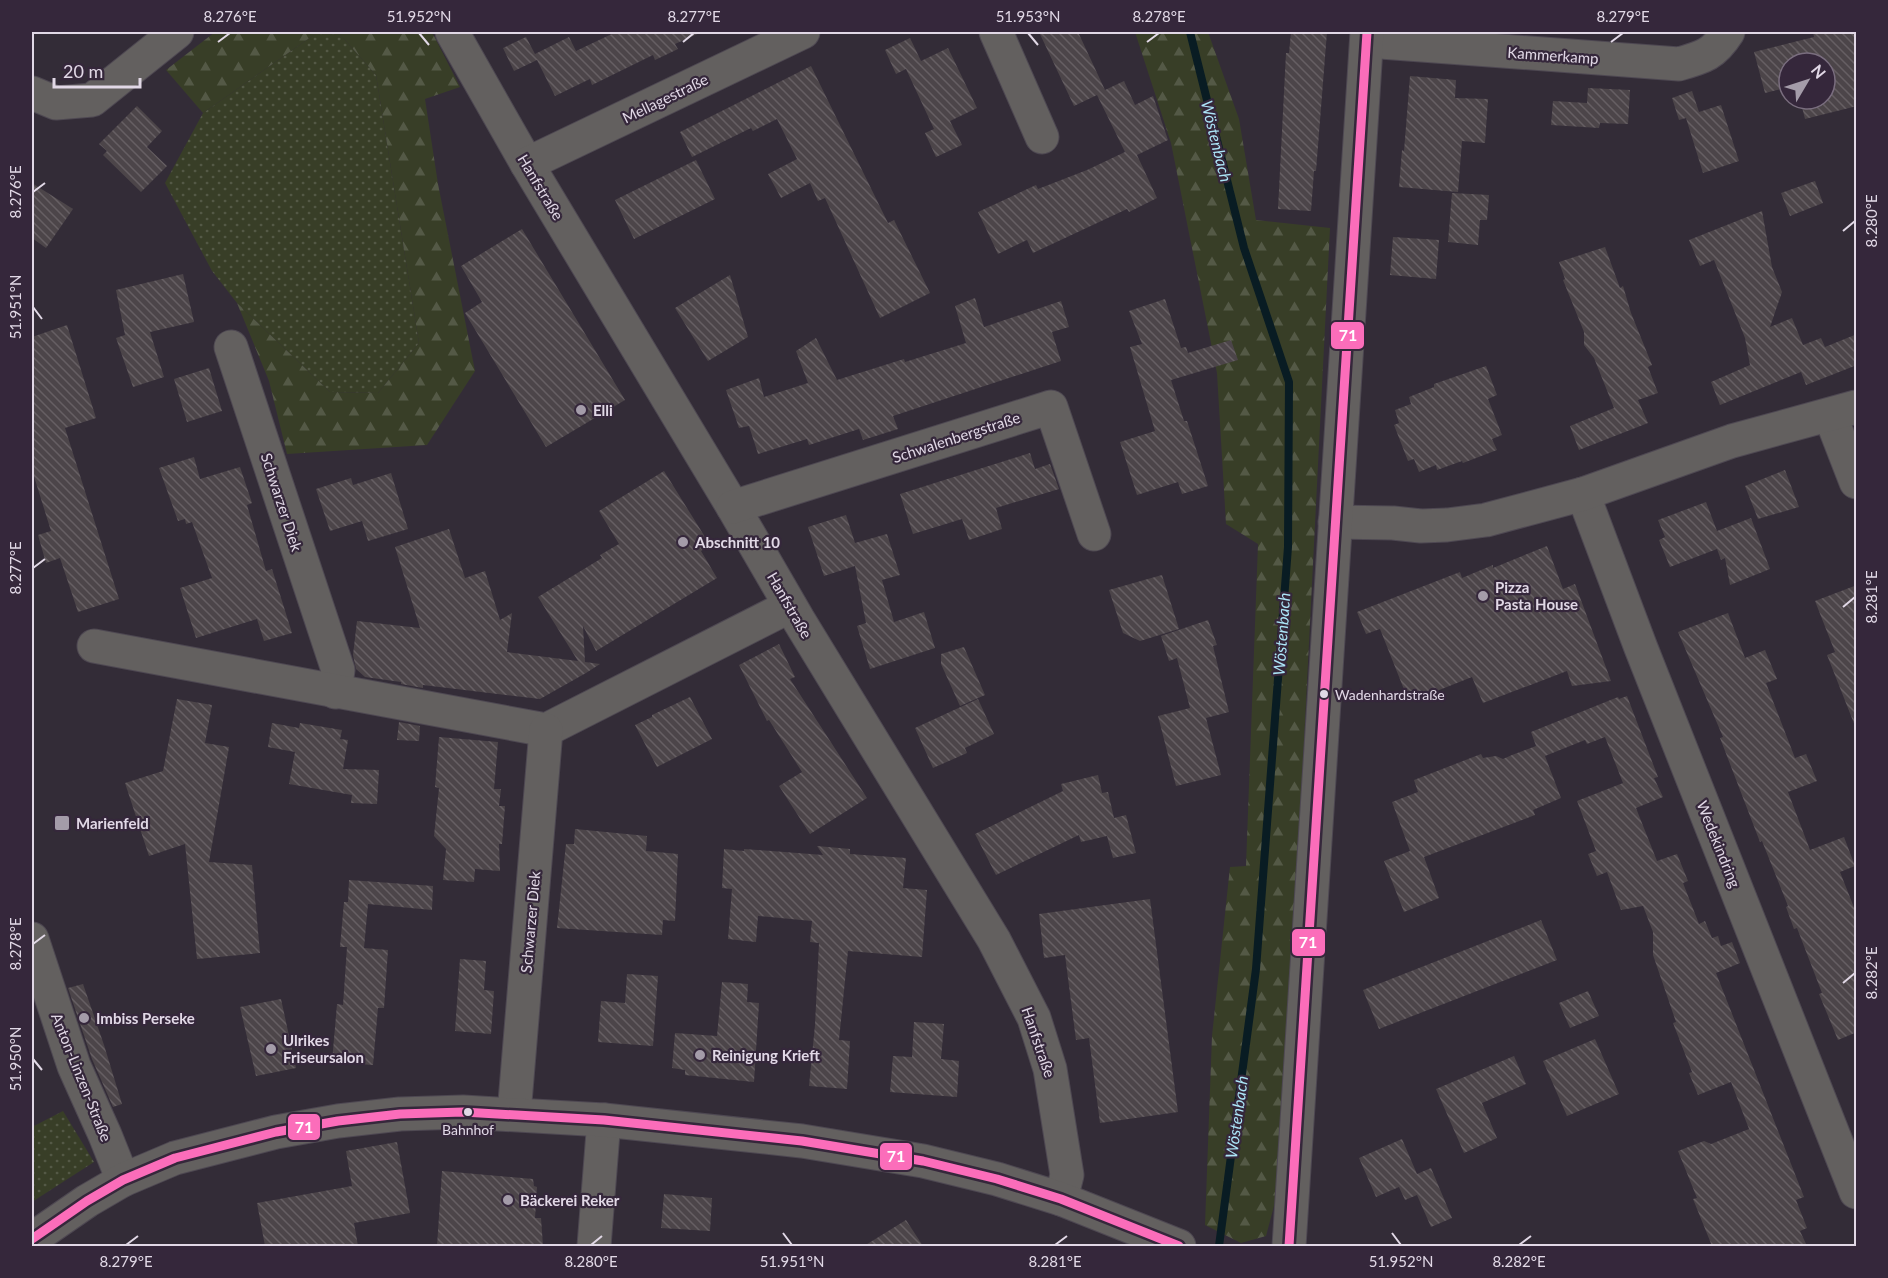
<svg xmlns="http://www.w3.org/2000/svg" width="1888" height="1278" font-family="Lato,sans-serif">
<defs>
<pattern id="grass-dots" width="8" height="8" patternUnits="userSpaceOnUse" patternTransform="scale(1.5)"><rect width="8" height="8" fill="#383e27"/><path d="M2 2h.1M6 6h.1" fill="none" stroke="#545946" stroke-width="1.8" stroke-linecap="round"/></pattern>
<pattern id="forest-firs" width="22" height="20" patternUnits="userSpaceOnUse" patternTransform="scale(1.5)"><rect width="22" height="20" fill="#383e27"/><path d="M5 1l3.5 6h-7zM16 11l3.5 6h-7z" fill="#545946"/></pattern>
<pattern id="building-back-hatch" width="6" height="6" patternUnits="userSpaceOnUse" patternTransform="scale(1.5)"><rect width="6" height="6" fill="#4c4549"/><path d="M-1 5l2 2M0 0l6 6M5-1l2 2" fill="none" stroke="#665f63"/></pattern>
</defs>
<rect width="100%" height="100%" fill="#332c37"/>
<g fill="url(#grass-dots)">
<polygon points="318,32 338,32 376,75 419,343 378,393 330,392 237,303 212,271 165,183 203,113"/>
<polygon points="63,1111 94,1162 32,1202 32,1127"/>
</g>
<g fill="url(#forest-firs)">
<polygon points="215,32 318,32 203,113 166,70"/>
<polygon points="338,32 432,32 460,87 425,99 438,184 475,371 427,445 287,454 269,381 237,303 330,392 378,393 419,343 376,75"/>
<polygon points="1135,32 1208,32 1239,119 1256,220 1330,228 1282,1176 1266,1236 1241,1243 1205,1225 1212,1036 1230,867 1246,866 1258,544 1226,524 1217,373 1171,143"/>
</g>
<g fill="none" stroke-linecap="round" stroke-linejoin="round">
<polyline stroke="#091c23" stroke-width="8" points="1190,32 1244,248 1289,382 1288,547 1256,969 1219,1246"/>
</g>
<g fill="url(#building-back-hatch)">
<polygon points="616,32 702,32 675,44 678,49 655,60 653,55 592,85 590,79 555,96 537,60 514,71 503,48 526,37 535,54 569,37 576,51"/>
<polygon points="1039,32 1078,32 1105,90 1124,81 1135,105 1153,96 1168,140 1137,155 1157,198 1129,212 1127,209 1033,253 1027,240 998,254 978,212 1036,185 1038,189 1087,170 1125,152 1097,95 1074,106"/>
<polygon points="1291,32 1327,32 1316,171 1314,171 1311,211 1278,209 1286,53 1289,53"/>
<polygon points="1813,32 1857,32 1857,106 1805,119 1800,99 1825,99 1825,63 1789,63 1789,87 1765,93 1754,52 1814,37"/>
<polygon points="910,38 921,61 948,48 977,108 950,121 962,145 936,157 925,133 934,129 906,69 896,74 885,50"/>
<polygon points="811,66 888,223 894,220 930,293 880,318 825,198 818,201 810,183 781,198 768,174 797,159 777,119 753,131 751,128 692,157 680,132"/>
<polygon points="1410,76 1456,80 1455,98 1488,99 1485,143 1462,141 1458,192 1399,187 1402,150 1404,151"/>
<polygon points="1588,88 1630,90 1628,124 1600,123 1599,128 1551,125 1553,101 1587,103"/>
<polygon points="1692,91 1699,112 1721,105 1739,161 1703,173 1686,118 1679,120 1672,98"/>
<polygon points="137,106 162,131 147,147 167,166 141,192 103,155 107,151 99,144"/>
<polygon points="696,160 715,199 634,239 615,200"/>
<polygon points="1815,181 1823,203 1790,216 1781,193"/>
<polygon points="32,183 73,209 46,248 32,238"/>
<polygon points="1452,193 1489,195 1487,220 1480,220 1478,245 1448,242"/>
<polygon points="1762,211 1772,267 1782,292 1770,327 1792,318 1803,345 1821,338 1825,347 1857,334 1857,365 1806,385 1801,372 1720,405 1711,382 1750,365 1745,338 1714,260 1700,266 1689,240"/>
<polygon points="522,229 625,400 546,447 465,313 482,302 461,266"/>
<polygon points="1393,237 1439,240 1436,279 1390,275"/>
<polygon points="1605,247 1620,288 1623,286 1631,313 1652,365 1648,367 1658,393 1638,400 1648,423 1579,450 1570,426 1614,408 1594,358 1584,345 1584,332 1563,280 1565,279 1559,262"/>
<polygon points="183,274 194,322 150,332 164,377 133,387 116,338 125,335 116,290"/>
<polygon points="730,275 748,337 708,361 675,308"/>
<polygon points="975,298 984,327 1061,301 1069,327 1052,332 1061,361 893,416 898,429 863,440 859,429 809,445 807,439 758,454 749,426 739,428 726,390 759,378 764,397 808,383 796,351 816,338 837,380 904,359 905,362 966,343 955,306"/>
<polygon points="1165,299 1181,348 1186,347 1188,353 1231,340 1238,360 1171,380 1184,421 1187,421 1208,486 1182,494 1178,482 1137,495 1120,442 1155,431 1130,347 1142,344 1129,311"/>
<polygon points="67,325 96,418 65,428 119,599 78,612 60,558 46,563 38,535 51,531 32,470 32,337"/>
<polygon points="1486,366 1497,395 1488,399 1502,435 1492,439 1497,450 1463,463 1462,461 1437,470 1436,465 1419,472 1414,459 1408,461 1394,425 1399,423 1395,410 1411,404 1409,397 1434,387 1434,384"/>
<polygon points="209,368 222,411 187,422 174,379"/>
<polygon points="1030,453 1035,469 1050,464 1059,489 996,508 1002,529 969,540 962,519 913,534 900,494"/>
<polygon points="194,457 200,479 240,467 252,503 247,505 266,571 272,569 292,633 264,641 257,619 196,638 180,588 212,578 192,522 186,524 185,519 178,521 159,468"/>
<polygon points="1785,470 1799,507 1758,519 1745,486"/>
<polygon points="664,471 710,545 701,551 717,578 596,651 583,626 585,662 600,664 586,673 540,699 423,685 423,688 401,684 401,682 365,677 356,669 353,655 357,621 420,628 395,547 449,529 465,578 485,571 500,620 512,613 507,652 578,661 538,597 602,558 600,555 619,544 599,511"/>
<polygon points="391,473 408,529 368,541 362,521 330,531 316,489 351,478 353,485"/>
<polygon points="1706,502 1717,531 1751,518 1770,569 1730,585 1725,558 1721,560 1717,549 1670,567 1659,540 1665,537 1658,520"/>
<polygon points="846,515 855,543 887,534 900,575 882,580 894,622 924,612 935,648 870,669 857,626 866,623 855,566 824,576 808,527"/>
<polygon points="1547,546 1563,589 1575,584 1611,681 1572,686 1567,671 1483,703 1472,677 1409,702 1380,629 1366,634 1357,612 1460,572 1462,578 1493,565 1493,568"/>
<polygon points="1162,575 1179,629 1140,641 1123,633 1109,590"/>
<polygon points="1857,585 1857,725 1855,726 1827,655 1835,652 1815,601"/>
<polygon points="1728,613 1745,658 1765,650 1777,679 1766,683 1795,758 1806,754 1817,781 1788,792 1810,850 1844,837 1855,866 1840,872 1857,915 1857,1032 1838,1040 1819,994 1822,993 1797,928 1794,929 1786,907 1788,906 1762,841 1760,842 1720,738 1723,737 1678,632"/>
<polygon points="1208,620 1217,645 1213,646 1229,712 1206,718 1221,775 1176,786 1158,716 1190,708 1177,658 1169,661 1161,636"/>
<polygon points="779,644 795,677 790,679 867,798 810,834 779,786 802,772 769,720 767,721 739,665"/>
<polygon points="964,647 985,695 960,706 941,664 941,654"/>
<polygon points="1627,696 1658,777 1654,778 1663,797 1636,808 1657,861 1677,854 1688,881 1683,883 1699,924 1705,921 1712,938 1718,936 1721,946 1732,942 1740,963 1716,973 1804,1197 1796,1200 1807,1228 1800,1231 1807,1246 1712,1246 1693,1199 1697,1198 1678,1151 1704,1141 1711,1144 1749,1129 1731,1082 1698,1095 1689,1073 1692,1072 1673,1023 1676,1022 1653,955 1653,932 1643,906 1621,910 1607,872 1597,876 1588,854 1596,851 1577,801 1623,783 1605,737 1587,744 1585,740 1545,756 1561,798 1533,810 1535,815 1424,857 1439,898 1404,912 1384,861 1410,851 1392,802 1418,792 1414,780 1481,754 1483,758 1496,756 1503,759 1512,755 1536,746 1531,732 1618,697 1619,699"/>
<polygon points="690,697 712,739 657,767 635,725 652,717 652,715"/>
<polygon points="177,699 212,705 205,743 229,747 209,862 252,865 260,953 197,959 185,844 149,856 125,783 163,771"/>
<polygon points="978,699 994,734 965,748 967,753 933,768 915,728"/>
<polygon points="399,722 420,726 419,741 397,740"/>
<polygon points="272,723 299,728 300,723 342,730 340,739 348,740 343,769 379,770 377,804 351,803 352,795 289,784 295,752 268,747"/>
<polygon points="439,737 498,742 494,789 501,789 499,806 505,806 502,844 499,844 500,871 475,869 474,882 443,880 446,849 434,836 439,788 435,787"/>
<polygon points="1098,775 1102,793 1108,792 1114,818 1126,815 1136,853 1113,858 1107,836 1081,842 1079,835 996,875 975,834 1063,791 1061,784"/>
<polygon points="575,829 647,836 646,851 678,854 675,921 663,920 662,935 557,928 566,844 574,844"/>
<polygon points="817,846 850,849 850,854 906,858 903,888 927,890 922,957 848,951 839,1040 850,1041 847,1089 809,1086 815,1025 819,943 810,942 812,921 758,916 756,942 728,939 732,889 722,888 724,849 744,851 744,849 823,855"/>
<polygon points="349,880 433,886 432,910 368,904 364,948 388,950 384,1008 378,1008 373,1065 332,1062 337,1004 343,1005 347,947 340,947 344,902 348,902"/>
<polygon points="1150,899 1178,1112 1100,1123 1089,1038 1076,1040 1065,955 1044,958 1039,914"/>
<polygon points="1541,920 1557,960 1379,1029 1363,990"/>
<polygon points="460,959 486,961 484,990 494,991 491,1034 455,1031"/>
<polygon points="627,974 658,976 653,1046 598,1042 601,1001 625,1003"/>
<polygon points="722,982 748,984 747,1002 759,1003 754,1082 685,1075 685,1070 672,1068 675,1033 717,1036"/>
<polygon points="83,984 104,1045 122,1104 113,1107 92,1059 68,988"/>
<polygon points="1588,991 1599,1016 1570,1028 1559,1003"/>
<polygon points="281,999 296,1068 256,1076 240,1007"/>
<polygon points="914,1022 944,1024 941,1059 959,1061 957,1097 890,1092 893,1056 912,1057"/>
<polygon points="1595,1039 1619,1094 1567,1116 1543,1061"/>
<polygon points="1514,1056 1526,1084 1482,1103 1497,1138 1464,1153 1436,1089"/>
<polygon points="1402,1139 1417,1174 1431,1168 1452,1218 1431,1227 1417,1195 1405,1200 1399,1187 1376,1197 1359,1158"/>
<polygon points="397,1142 410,1213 354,1223 358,1246 265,1246 257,1203 352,1186 346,1151"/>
<polygon points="442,1171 533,1179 534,1186 537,1187 535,1218 541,1218 543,1246 437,1246"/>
<polygon points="664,1194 712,1198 710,1231 661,1228"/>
<polygon points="906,1220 923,1246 864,1246"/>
</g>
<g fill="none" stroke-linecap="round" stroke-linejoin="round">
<defs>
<g id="minor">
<polyline points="452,32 527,164 733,507 798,619 994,940 1034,1018 1050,1069 1067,1175 1061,1199"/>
<polyline points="996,32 1042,137"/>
<path d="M1367 41 1679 64C1704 57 1714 54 1728 32"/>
<polyline points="32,93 56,103 92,100 177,32"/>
<polyline points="527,164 803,32"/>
<polyline points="231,347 338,670 335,692"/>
<polyline points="1830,415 1856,482"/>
<polyline points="1583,494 1641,648 1856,1192"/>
<polyline points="733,507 1051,407 1094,534"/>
<polyline points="1335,522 1393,523 1421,526 1447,525 1486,520 1583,494 1732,441 1856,407"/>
<polyline points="94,646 546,730 790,606"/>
<polyline points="32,939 74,1066 105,1135 123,1180"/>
<polyline points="514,1114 546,730"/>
<polyline points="594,1246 604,1120"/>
</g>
<g id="tertiary">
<polyline points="32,1239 87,1201 123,1180 175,1158 276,1132 338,1121 400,1114 463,1112 604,1120 802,1141 923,1161 997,1179 1061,1199 1179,1246"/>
<polyline points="1289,1246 1367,32"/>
</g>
</defs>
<use href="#minor" stroke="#4e4852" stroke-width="35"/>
<use href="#tertiary" stroke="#4e4852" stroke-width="35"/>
<use href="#minor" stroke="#63605f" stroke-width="33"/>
<use href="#tertiary" stroke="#63605f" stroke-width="33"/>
<defs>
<g id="bus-1">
<polyline points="32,1239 87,1201 123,1180 175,1158 276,1132 338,1121 400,1114 463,1112 604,1120 802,1141 923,1161 997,1179 1061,1199 1179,1246"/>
<polyline points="1289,1246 1367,32"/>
</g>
</defs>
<use href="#bus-1" stroke="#35273b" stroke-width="14"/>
<use href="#bus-1" stroke="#fb6dba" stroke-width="9"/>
</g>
<path fill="none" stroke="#e1d8e6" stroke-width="2" d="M419 33 429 45M1028 33 1038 45M218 42 230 33M683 42 694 33M1147 42 1159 33M1611 42 1623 33M33 192 45 183M1843 231 1855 221M33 307 42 319M33 568 45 559M1843 607 1855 597M33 944 45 935M1843 983 1855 973M33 1059 42 1070M783 1233 792 1245M1392 1233 1401 1245M126 1245 138 1236M591 1245 602 1236M1055 1245 1067 1236M1519 1245 1531 1236"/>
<g fill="#a49ca9" stroke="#35273b" stroke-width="2">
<circle cx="581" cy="410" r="6"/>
<circle cx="683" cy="542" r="6"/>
<circle cx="1483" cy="596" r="6"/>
<rect x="54" y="815" width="16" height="16" rx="3"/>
<circle cx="84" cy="1018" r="6"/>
<circle cx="271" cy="1049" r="6"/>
<circle cx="700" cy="1055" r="6"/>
<circle cx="508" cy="1200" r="6"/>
</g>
<g fill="#e1d8e6" stroke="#35273b" stroke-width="2">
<circle cx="1324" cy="694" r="5"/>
<circle cx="468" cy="1112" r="5"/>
</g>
<g text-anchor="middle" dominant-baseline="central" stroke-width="4.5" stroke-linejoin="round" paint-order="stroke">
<g font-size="14" fill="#e1d8e6" stroke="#35273b" text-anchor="start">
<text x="1335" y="694">Wadenhardstraße</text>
<text x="468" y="1129" text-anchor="middle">Bahnhof</text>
</g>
<g font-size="15" fill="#e1d8e6" stroke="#35273b">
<text transform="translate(1553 55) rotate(4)">Kammerkamp</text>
<text transform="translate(665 98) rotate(-26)">Mellagestraße</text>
<text transform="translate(541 187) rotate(59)">Hanfstraße</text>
<text transform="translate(956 437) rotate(-18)">Schwalenbergstraße</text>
<text transform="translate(282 502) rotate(72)">Schwarzer Diek</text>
<text transform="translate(790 605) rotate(60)">Hanfstraße</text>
<text transform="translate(1719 844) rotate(68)">Wedekindring</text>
<text transform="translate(530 922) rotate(-85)">Schwarzer Diek</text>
<text transform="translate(1039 1042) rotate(71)">Hanfstraße</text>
<text transform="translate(82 1077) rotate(68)">Anton-Linzen-Straße</text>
</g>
<g font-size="15" font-weight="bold" fill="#e1d8e6" stroke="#35273b" text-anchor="start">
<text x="593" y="410">Elli</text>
<text x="695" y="542">Abschnitt 10</text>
<text x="1495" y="587">Pizza<tspan x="1495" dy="17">Pasta House</tspan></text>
<text x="76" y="823">Marienfeld</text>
<text x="96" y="1018">Imbiss Perseke</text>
<text x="283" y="1040">Ulrikes<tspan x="283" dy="17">Friseursalon</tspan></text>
<text x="712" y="1055">Reinigung Krieft</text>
<text x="520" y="1200">Bäckerei Reker</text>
</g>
<g font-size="16" font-style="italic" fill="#ace5f7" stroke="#35273b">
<text transform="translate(1217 141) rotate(76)">Wöstenbach</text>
<text transform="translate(1281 634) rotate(-86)">Wöstenbach</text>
<text transform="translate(1236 1117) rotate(-82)">Wöstenbach</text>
</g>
</g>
<g stroke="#35273b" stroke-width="2">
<rect x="1330" y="321" width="35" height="29" rx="6" fill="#fb6dba"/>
<rect x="1291" y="928" width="35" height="29" rx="6" fill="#fb6dba"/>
<rect x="287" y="1113" width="34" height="28" rx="6" fill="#fb6dba"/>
<rect x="879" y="1142" width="34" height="29" rx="6" fill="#fb6dba"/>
</g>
<g font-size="16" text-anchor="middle" font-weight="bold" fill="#fff">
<text x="1348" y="341">71</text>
<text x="1308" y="948">71</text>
<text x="304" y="1133">71</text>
<text x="896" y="1162">71</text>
</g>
<rect width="1888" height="1278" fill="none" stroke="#35273b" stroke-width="66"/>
<g transform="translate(1807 81) rotate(51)"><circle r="28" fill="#35273b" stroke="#7a6e7f" stroke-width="1.5"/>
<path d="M0-4.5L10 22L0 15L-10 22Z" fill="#a49ca9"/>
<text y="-9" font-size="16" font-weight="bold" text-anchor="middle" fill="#e1d8e6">N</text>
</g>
<path d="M54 78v9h86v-9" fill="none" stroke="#e1d8e6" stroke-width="3"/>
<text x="63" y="78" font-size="18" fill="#e1d8e6" stroke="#35273b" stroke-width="4.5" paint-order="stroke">20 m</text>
<rect x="33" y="33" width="1822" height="1212" fill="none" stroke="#e1d8e6" stroke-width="2"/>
<g font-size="15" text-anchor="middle" fill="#e1d8e6">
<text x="230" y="22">8.276°E</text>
<text x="419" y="22">51.952°N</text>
<text x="694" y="22">8.277°E</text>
<text x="1028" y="22">51.953°N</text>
<text x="1159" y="22">8.278°E</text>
<text x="1623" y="22">8.279°E</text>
<text transform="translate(16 192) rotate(-90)" y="5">8.276°E</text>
<text transform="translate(1872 221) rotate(-90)" y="5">8.280°E</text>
<text transform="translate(16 307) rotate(-90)" y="5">51.951°N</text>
<text transform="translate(16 568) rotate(-90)" y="5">8.277°E</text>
<text transform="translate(1872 597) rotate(-90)" y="5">8.281°E</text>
<text transform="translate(16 944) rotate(-90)" y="5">8.278°E</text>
<text transform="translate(1872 973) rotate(-90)" y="5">8.282°E</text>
<text transform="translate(16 1059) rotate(-90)" y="5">51.950°N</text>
<text x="126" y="1267">8.279°E</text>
<text x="591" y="1267">8.280°E</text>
<text x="792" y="1267">51.951°N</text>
<text x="1055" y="1267">8.281°E</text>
<text x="1401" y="1267">51.952°N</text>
<text x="1519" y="1267">8.282°E</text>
</g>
</svg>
